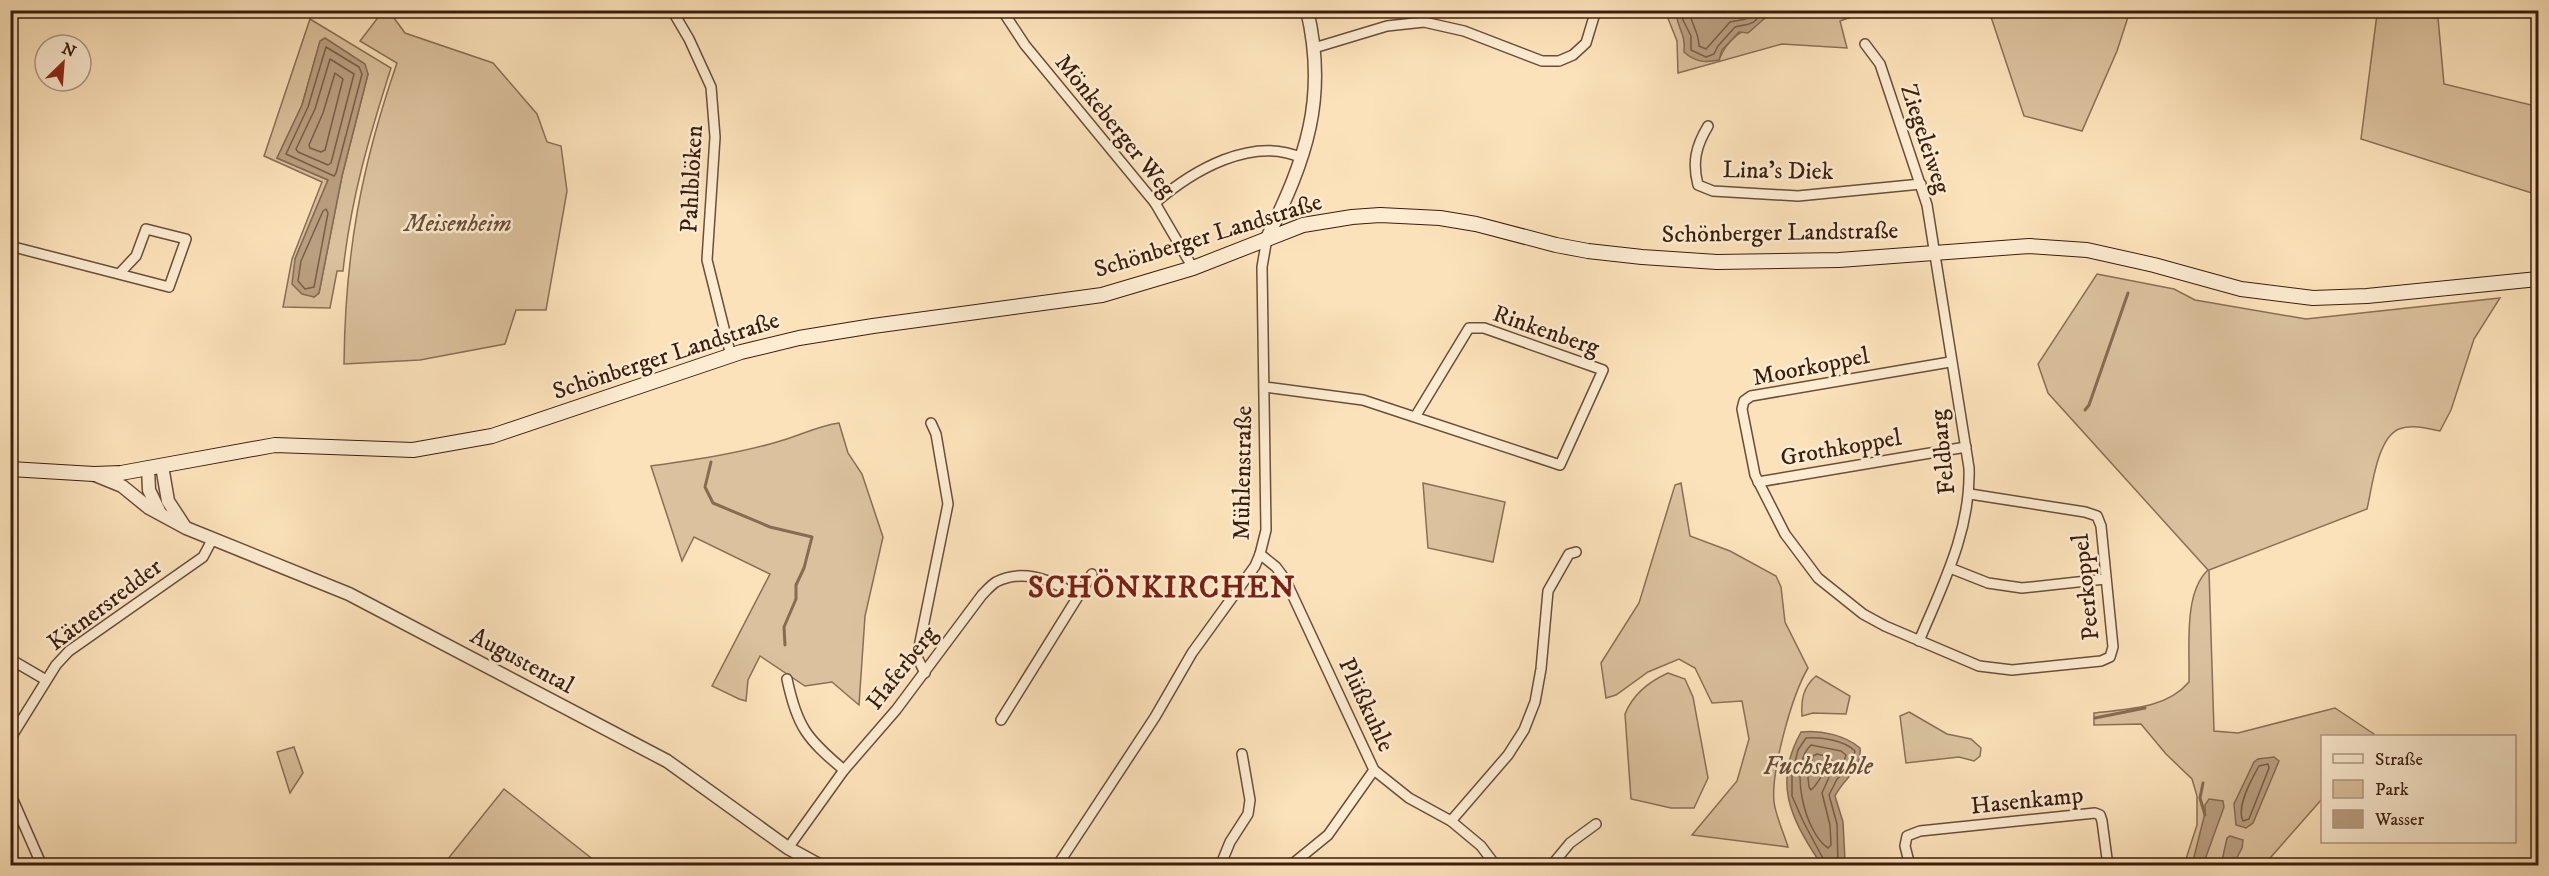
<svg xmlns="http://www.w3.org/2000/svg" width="2549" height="876" font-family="'IM FELL DW Pica',serif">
<rect width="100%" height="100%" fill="#fce2ba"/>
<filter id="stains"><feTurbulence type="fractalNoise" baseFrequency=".00333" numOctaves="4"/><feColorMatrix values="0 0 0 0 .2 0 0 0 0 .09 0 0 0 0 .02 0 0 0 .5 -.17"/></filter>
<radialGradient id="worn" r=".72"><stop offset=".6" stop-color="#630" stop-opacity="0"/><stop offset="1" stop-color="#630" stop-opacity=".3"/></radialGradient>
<g fill="#dbc19d" stroke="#8a6f56" stroke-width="1.5" fill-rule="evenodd">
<path d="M383 11H389L405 33 493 63 537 114 547 142 561 146 567 191 546 310H516L505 344 420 360 344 364C345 254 361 167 397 63L360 41Z"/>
<path d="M1665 11H1676C1678 37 1698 46 1719 60 1727 38 1745 29 1765 18V11H1868L1840 21 1847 48 1782 44 1678 73 1677 41Z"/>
<polygon points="1989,11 2130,11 2117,51 2082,131 2024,116"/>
<polygon points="2377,14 2438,18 2444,84 2531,105 2538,97 2538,195 2361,139"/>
<path d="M310 19 391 68C369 137 351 198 343 271H337L330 308 283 307 292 259 322 182 264 156ZM320 42 368 74 342 176 319 293 314 297 295 259 328 180 277 158 302 105Z"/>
<path d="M2097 274 2174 289 2195 300 2306 319 2500 298 2474 339 2451 410 2440 431C2427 428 2412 424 2399 429 2377 438 2372 488 2367 509L2209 570 2214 731 2238 733 2335 708 2374 734 2372 736H2322V799L2264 865H2184L2197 825V796L2192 779 2166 754 2141 724 2094 725V713C2127 709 2166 709 2189 682 2190 649 2183 593 2208 570L2048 393 2038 364Z"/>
<path d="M839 423 848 453 862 474 883 537 865 616 859 705 832 682 805 686 760 656 748 680 746 701 739 699 712 686 770 574 694 537 682 561 651 466C693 460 736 454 777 442 799 436 817 426 839 423Z"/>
<polygon points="1423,483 1505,502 1493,562 1428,548"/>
<path d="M1681 483 1690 536 1730 551 1776 576 1781 587 1785 622 1808 668C1792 695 1771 770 1774 802 1776 817 1784 833 1788 847L1692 835 1737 781 1749 739 1742 701 1712 703 1695 668 1679 659 1648 672 1616 695 1606 698 1601 663 1639 603 1675 485Z"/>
<path d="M1668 673 1685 679 1693 697 1708 778 1694 808H1671L1631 799 1625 714C1633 694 1648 682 1668 673Z"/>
<path d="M1816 676 1850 696 1846 714 1813 713 1802 716C1801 700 1803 687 1816 676Z"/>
<polygon points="1909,712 1947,734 1971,739 1981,748 1980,756 1974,761 1959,757 1906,763 1900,716"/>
<polygon points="294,747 303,773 290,793 277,752"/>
<polygon points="504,789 600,865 443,865"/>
</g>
<g fill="#ba9f80" stroke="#876b52" stroke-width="1.5">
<path d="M1676 11H1765V18L1748 33 1739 32 1722 50 1719 60C1704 63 1695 62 1684 52 1686 33 1677 29 1676 11Z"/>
<polygon points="325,38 365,64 368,74 342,176 319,293 314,297 302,294 292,284 295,259 328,180 277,158 302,105 320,41"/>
<path d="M1801 732C1821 730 1845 735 1860 748 1862 770 1844 778 1835 796L1843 822 1845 860 1843 865H1823L1819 861C1790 817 1773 782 1801 732Z"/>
<polygon points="2274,757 2279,761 2253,823 2246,828 2236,825 2234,804 2254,762 2258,759"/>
<polygon points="2209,799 2223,801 2224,807 2203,865 2192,865 2205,813 2205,805"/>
<polygon points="2230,836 2243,840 2242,848 2233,865 2221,865 2227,838"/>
</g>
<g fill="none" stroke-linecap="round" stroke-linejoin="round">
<g stroke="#7a5e47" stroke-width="1.5">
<path d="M1682 10 1683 20 1691 36V50L1706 57 1714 54 1718 46 1735 27C1746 24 1759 26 1759 10"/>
<path d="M1689 10C1691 24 1699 32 1699 46L1706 49 1730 22 1746 19 1751 10"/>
<polygon points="326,47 359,67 362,74 336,173 334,176 286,154 308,107"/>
<polygon points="330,59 354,74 331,163 328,165 298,152 296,149 315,109"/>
<polygon points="335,73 343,79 325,150 321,152 310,148 309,145 323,113"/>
<polygon points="326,209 328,213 314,287 305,289 298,281 301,261 323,211"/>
<path d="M1811 745 1841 751 1846 755 1843 764 1830 775 1822 793 1830 825 1831 845 1828 848C1805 833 1788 766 1811 745Z"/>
<path d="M1817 754 1830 757 1832 761C1824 769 1819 784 1811 790L1809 787 1808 777 1813 756Z"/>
<path d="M2268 764 2269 768 2249 819 2243 821C2236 807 2251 780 2259 766Z"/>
<path d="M1827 866 1803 821 1792 796V775L1798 750 1806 738C1821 737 1844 740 1855 751L1850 768 1837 779 1829 795 1837 824 1838 866"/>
</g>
<g stroke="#876b52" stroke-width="3">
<polyline points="2085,410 2089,405 2128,293"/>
<polyline points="711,462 705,487 713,503 770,527 812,537 804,568 796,585 796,599 784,627 785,645"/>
<polyline points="2095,718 2145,708"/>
<polyline points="2203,783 2200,798 2205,815"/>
</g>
<defs>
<g id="minor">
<polyline points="672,10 689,39 711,87 715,137 707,260 731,356"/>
<polyline points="1002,10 1025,45 1155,203 1193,268"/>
<path d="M1865 44 1880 64 1927 205 1969 468C1971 530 1943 584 1919 641"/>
<polyline points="1314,48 1387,26 1424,22 1464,31 1542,61 1559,61 1573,55 1586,43 1596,10"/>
<path d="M1708 126C1696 146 1692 162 1698 185L1713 191 1798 196 1921 184"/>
<path d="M1155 203C1192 171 1252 135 1302 158"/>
<polyline points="10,246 169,287 186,239 146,229 136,256 119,274"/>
<polyline points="1950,362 1751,396 1744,401 1742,409 1755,475 1785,534 1818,578 1863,614 1885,626 1979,666 2012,670 2101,661 2110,657 2113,647 2101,526 2097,516 2085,512 1970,494"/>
<polyline points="1265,387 1363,400 1560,465 1603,370 1484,328 1469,328 1415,417"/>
<polyline points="1758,482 1966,447"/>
<polyline points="1260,554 1276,567 1285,579 1374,770 1409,798 1451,821 1481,846 1496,866"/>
<polyline points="1950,568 1988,583 2022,588 2105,579"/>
<polyline points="10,659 46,680"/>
<polyline points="925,673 917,657 948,504 936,434 931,423"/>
<path d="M787 679C797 727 807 739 844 770"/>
<polyline points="1001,720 1092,574"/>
<polyline points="10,739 56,665 69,651 203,557 212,540"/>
<polyline points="10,793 42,866"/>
<polyline points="1451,821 1508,755 1524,730 1535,702 1541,669 1548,591 1569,554 1576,552"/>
<path d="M788 848 844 770 896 710 982 595C986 591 991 585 996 582 1023 568 1054 581 1077 596"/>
<polyline points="1057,866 1155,717 1192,653 1255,566 1260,554 1266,530 1262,267 1267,238"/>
<polyline points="1225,866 1221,864 1230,842 1248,814 1250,800 1242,754"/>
<polyline points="1290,866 1328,835 1374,770"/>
<polyline points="1551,866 1570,843 1596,824"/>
<polyline points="1910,866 1905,846 1907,836 1920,831 2095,813 2100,815 2102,821 2108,866"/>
</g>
<g id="tertiary">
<path d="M1267 238C1306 159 1328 98 1307 10"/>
<polyline points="162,466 168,501 185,527"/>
<polyline points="148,468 149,490 160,513"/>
<polyline points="95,475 122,486 149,508 186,528 349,594 667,761 788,848 821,866"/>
</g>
<polyline id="secondary" points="10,469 94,474 121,473 275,445 413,450 492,436 741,352 799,338 873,326 1102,295 1193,268 1303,225 1352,217 1380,215 1440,218 1476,224 1556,245 1588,251 1642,257 1717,262 1839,260 2029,246 2087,250 2154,265 2241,289 2313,298 2367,296 2538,279"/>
</defs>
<use href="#minor" stroke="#6a4e39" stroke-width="12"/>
<use href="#tertiary" stroke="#6a4e39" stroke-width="15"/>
<use href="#secondary" stroke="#3a1d0e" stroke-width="16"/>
<use href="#minor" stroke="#fdecd2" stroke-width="9"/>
<use href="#tertiary" stroke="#fdecd2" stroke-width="12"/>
<use href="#secondary" stroke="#fdecd2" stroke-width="14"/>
</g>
<g text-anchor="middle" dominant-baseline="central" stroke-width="5" stroke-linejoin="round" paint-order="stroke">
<g font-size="24" fill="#3a1d0e" stroke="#fdecd2">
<text transform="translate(1115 126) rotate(51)">Mönkeberger Weg</text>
<text transform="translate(1925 139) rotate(72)">Ziegeleiweg</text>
<text transform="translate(1778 171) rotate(1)">Lina's Diek</text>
<text transform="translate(692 179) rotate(-87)">Pahlblöken</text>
<text transform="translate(1780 233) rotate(-1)">Schönberger Landstraße</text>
<text transform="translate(1208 236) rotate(-17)">Schönberger Landstraße</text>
<text transform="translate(1546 331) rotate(19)">Rinkenberg</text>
<text transform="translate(666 356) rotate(-18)">Schönberger Landstraße</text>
<text transform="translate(1811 367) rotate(-11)">Moorkoppel</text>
<text transform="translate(1841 448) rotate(-10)">Grothkoppel</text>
<text transform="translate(1943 452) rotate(-96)">Feldbarg</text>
<text transform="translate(1243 473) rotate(-89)">Mühlenstraße</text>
<text transform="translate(2086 587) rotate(-96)">Peerkoppel</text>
<text transform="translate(105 605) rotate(-37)">Kätnersredder</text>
<text transform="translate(522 661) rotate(28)">Augustental</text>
<text transform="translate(902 668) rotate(-52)">Haferberg</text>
<text transform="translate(1366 705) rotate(65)">Plüßkuhle</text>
<text transform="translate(2027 801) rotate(-6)">Hasenkamp</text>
</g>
<g font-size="24" font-style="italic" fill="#6a4e39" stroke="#fdecd2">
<text x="458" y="224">Meisenheim</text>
</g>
<g font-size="26" font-style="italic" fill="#674a36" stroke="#fdecd2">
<text x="1818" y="766">Fuchskuhle</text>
</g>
<g font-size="30" font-weight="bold" letter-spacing="1.5" fill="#7a1f14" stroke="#fdecd2">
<text x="1162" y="588">SCHÖNKIRCHEN</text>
</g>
</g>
<rect width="2549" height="876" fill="none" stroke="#fce2ba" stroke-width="36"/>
<rect x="12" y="12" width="2525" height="852" fill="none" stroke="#3a1d0e" stroke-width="3"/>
<rect x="18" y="18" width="2513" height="840" fill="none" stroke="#3a1d0e" stroke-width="1.5"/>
<rect x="2321" y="735" width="195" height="108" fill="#fdecd2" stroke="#af9984" stroke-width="1.5"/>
<rect x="2333" y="754" width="30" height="9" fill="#fdecd2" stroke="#af9984" stroke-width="1.5"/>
<text x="2375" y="765" font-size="18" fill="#3a1d0e">Straße</text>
<rect x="2333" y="780" width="30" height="18" fill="#dbc19d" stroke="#af9984" stroke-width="1.5"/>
<text x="2375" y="795" font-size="18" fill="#3a1d0e">Park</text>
<rect x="2333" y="810" width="30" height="18" fill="#ba9f80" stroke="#af9984" stroke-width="1.5"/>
<text x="2375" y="825" font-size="18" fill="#3a1d0e">Wasser</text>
<g transform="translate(63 63) rotate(25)"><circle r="28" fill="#fdecd2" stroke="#af9984" stroke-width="1.5"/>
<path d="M0-4.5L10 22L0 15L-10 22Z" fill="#8f2418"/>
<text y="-9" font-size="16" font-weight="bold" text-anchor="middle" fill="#3a1d0e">N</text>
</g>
<rect width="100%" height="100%" filter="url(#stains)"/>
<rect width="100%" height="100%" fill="url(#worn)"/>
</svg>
